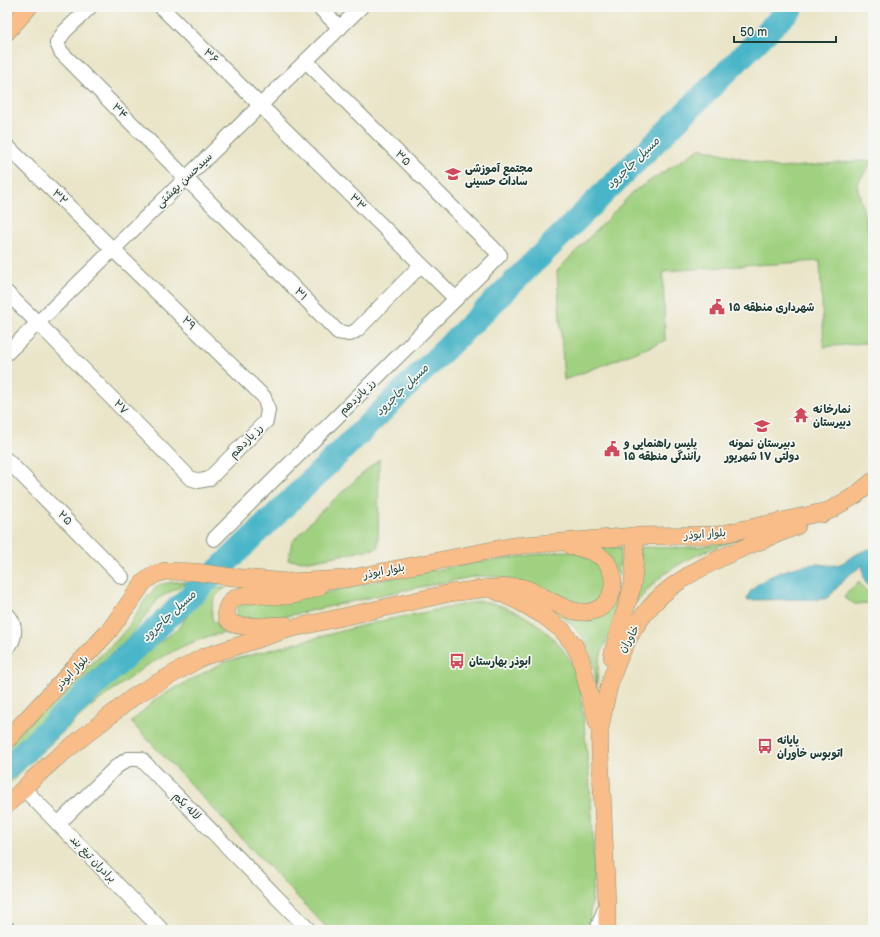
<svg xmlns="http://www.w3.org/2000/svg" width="880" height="937" font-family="'Balsamiq Sans','Playpen Sans Arabic',sans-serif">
<rect width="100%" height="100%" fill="#f6f6f2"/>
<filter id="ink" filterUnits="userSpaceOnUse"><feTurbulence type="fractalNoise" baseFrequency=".025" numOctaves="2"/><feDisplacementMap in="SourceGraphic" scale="8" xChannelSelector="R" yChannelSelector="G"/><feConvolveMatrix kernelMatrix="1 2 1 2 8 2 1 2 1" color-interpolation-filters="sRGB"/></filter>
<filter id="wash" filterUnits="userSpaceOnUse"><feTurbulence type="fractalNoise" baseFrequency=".012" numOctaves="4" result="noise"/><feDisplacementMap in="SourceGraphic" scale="16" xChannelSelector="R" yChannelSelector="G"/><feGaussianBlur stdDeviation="0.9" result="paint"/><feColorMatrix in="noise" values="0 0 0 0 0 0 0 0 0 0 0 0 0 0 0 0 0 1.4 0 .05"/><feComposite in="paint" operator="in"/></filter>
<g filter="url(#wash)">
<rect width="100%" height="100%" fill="#eae5c8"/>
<g fill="#a0d180" stroke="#60875a">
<polygon points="701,148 780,168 873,160 857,184 873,253 873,342 824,347 820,261 663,271 665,341 564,380 557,271 634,191"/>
<polygon points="379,459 378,548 309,561 288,560 292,542 317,515"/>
<path d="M754 533C723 545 688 555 662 576 652 584 644 594 636 603L640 547C667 548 695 549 721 543 732 540 743 536 754 533Z"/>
<polygon points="621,547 619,575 596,548"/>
<polygon points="563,551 577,552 604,568 607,588 596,602 581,607 519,582 497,577 477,576 390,593 269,620 236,617 237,605 241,602 300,598 406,575 486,561"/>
<path d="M632 564 613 627 602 651 599 662 596 690C595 679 595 667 592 656 581 624 554 611 527 594L564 613 620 593 627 570Z"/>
<path d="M172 582H188L159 598 131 635 83 680 47 737 135 656 154 646 178 629 192 608 202 597 213 589 227 587C212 596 211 603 212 620L221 626 235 631 209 636 181 647 146 666 90 707 32 761 7 786V746L30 721 116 641 129 626 144 601 158 585Z"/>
<polygon points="859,582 865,590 873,594 873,603 855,604 844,598 847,592"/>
<path d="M481 601C524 607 569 641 580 684 586 745 593 805 594 866 594 887 590 909 589 930H329L131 722 157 698 224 662 376 622Z"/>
</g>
<path fill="#4ab5c8" stroke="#34797e" d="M873 548V590C863 584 863 575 863 565L846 577 830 596 825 599 747 600C749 579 797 565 815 564 823 564 832 567 840 564 843 563 847 560 850 558 858 553 865 550 873 548Z"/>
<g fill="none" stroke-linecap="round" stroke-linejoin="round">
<path stroke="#4ab5c8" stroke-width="24" d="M7 768C82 696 160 626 235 554 423 373 607 190 792 7"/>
</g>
</g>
<g filter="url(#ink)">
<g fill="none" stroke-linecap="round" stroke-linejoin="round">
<defs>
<g id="minor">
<polyline points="90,7 64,32 57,43 61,52 338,332 350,334 357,330 421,265"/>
<polyline points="161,7 456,299"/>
<polyline points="319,7 340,28"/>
<polyline points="7,146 264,397 268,410 266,421 209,479 199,481 190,478 38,323 7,293"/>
<polyline points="7,353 361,7"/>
<polyline points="7,460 122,577"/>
<polyline points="214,539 500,255 306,61"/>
<path d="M7 614C16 623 17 639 7 648"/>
<polyline points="24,789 162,930"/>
<polyline points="58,824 116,767 128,759 141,759 309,930"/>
<polyline points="7,928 9,930"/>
<polyline points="597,930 605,908"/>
</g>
<g id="major">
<polyline points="7,32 29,7"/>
<polyline points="823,514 856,495 873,481"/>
<path d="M494 588C503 588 515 585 524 588 546 595 573 620 596 610 615 602 617 578 607 563 599 552 583 548 571 546"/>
<path d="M286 625C274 625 241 629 232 623 221 616 227 600 238 597 253 592 271 597 287 596 298 595 309 590 319 587"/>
<path d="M612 657C616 636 624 616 630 595 635 576 635 556 635 536"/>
<polyline points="7,740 109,631 144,582 154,575 165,571 196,572 232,577 288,582 346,579 513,546 635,536 718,535 832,510"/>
<polyline points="7,805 33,779 54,760 136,695 203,657 289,629 450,593 490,588 518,601 544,616 562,630 574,645 581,659 590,697 600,731"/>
<path d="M607 930V904C605 866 604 828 602 789 601 770 599 751 600 732 600 724 603 716 604 708 613 661 636 611 677 583 713 558 756 543 797 526"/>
</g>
</defs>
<use href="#minor" stroke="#84917e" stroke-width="16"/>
<use href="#major" stroke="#84917e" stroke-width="18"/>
<use href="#minor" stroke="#fff" stroke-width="14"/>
<use href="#major" stroke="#f8bd88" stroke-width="17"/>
</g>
</g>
<defs>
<symbol id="school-bare" viewBox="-9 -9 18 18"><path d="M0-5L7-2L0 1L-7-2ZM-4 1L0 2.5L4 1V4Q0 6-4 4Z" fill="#d1495b" stroke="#f6f6f2" stroke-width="2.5" paint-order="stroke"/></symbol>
<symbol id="civic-bare" viewBox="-9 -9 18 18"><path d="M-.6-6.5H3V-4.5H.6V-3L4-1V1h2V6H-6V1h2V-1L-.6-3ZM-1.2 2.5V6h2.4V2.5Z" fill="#d1495b" stroke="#f6f6f2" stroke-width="2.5" paint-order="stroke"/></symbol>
<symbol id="temple-bare" viewBox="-9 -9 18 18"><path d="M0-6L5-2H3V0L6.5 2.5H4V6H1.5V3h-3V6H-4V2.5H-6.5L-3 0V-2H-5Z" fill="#d1495b" stroke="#f6f6f2" stroke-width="2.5" paint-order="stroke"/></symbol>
<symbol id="bus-bare" viewBox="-9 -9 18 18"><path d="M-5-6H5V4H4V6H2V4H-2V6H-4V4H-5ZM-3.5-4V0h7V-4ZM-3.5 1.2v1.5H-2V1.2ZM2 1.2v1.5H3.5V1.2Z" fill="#d1495b" stroke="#f6f6f2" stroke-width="2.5" paint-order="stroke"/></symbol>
</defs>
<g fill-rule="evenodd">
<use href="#school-bare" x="442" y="163" width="22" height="22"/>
<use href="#civic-bare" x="706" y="296" width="22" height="22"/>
<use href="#temple-bare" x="790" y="404" width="22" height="22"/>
<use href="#school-bare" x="751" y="415" width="22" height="22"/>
<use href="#civic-bare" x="601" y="438" width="22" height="22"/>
<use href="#bus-bare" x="446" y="650" width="22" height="22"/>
<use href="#bus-bare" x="754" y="735" width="22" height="22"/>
</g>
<g text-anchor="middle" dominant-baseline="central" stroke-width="3.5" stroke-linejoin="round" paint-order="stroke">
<g font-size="11" fill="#1f3d34" stroke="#f6f6f2">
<text transform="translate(211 56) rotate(44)">۳۶</text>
<text transform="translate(120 111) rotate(45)">۳۴</text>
<text transform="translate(403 158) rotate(45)">۳۵</text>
<text transform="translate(184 180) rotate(-44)">سیدحسن بهشتی</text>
<text transform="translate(60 197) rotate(44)">۳۲</text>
<text transform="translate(358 202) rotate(45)">۳۳</text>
<text transform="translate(301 294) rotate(46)">۳۱</text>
<text transform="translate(189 323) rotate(45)">۲۹</text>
<text transform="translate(357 397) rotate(-45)">رز پانزدهم</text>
<text transform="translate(121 407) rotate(46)">۲۷</text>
<text transform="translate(246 441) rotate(-46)">رز یازدهم</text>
<text transform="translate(65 518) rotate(46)">۲۵</text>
<text transform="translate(705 534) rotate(-4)">بلوار ابوذر</text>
<text transform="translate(384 571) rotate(-11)">بلوار ابوذر</text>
<text transform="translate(629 639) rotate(-59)">خاوران</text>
<text transform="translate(72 672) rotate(-46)">بلوار ابوذر</text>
<text transform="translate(187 806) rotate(45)">لاله یکم</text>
<text transform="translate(93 859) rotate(46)">برادران تیغ بند</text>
</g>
<g font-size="11" font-weight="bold" fill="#1f3d34" stroke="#f6f6f2" text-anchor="start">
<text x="465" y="168">مجتمع آموزشی<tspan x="465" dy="13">سادات حسینی</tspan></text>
<text x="729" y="307">شهرداری منطقه ۱۵</text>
<text x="813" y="409">نمارخانه<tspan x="813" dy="13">دبیرستان</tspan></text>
<text x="624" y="443">پلیس راهنمایی و<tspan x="624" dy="13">رانندگی منطقه ۱۵</tspan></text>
<text x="762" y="443" text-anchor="middle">دبیرستان نمونه<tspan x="762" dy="13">دولتی ۱۷ شهریور</tspan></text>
<text x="469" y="661">ابوذر بهارستان</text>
<text x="777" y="740">پایانه<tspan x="777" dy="13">اتوبوس خاوران</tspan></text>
</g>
<g font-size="12" font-style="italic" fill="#2a5b59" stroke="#f6f6f2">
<text transform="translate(633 163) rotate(-44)">مسیل جاجرود</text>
<text transform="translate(402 390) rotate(-44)">مسیل جاجرود</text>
<text transform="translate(169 616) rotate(-43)">مسیل جاجرود</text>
</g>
</g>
<rect width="880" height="937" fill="none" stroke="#f6f6f2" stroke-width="24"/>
<path d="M734 36v6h102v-6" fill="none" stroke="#1f3d34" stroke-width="2"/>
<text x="740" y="36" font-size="12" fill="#1f3d34" stroke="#f6f6f2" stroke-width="3" paint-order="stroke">50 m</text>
</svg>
